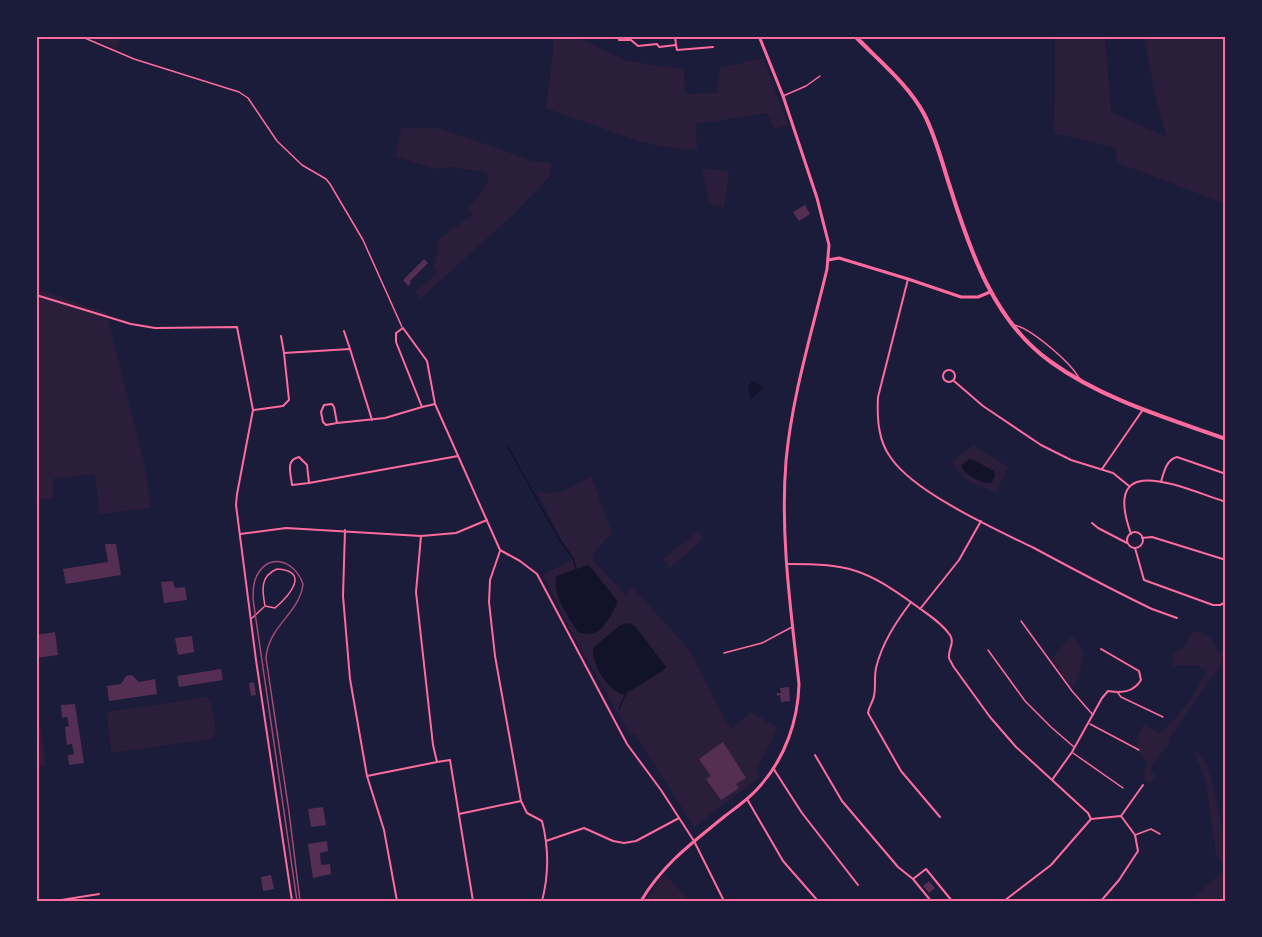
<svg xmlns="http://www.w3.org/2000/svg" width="1262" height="937" font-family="'DM Sans',sans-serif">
<rect width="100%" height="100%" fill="#1b1b3a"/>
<g fill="#2a1e3b">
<polygon points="85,36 121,36 118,49"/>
<polygon points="553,36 574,36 625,60 663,67 684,68 685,94 717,93 720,68 763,58 788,125 774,129 767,113 696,124 697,150 664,147 638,141 546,108 553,54"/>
<polygon points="1055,36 1105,36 1111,112 1167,137 1156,99 1144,36 1226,36 1226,204 1118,163 1115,148 1054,133"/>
<polygon points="401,128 439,128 533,161 551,163 550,176 515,213 420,299 415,292 437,273 434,265 439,248 437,245 441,237 473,215 468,209 488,183 487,172 449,167 435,169 396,157"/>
<polygon points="702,168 729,171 724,208 710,204"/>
<polygon points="36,288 106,313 145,469 151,508 99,514 95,474 53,479 53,498 36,500"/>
<polygon points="973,445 1008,467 996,493 966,480 952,462"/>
<path d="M591 476 612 533 594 552 592 559 625 595 632 586 690 651 725 720 732 729 751 712 778 728 756 770 760 777 694 827 636 735 630 734 572 633 543 574 572 560 537 492C559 496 573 486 591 476Z"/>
<polygon points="699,530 703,539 670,568 663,559"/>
<path d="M1199 631 1212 640 1219 654 1226 645V657L1176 728 1170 737 1168 747 1165 748 1151 768 1155 777 1150 783 1144 781 1145 775 1143 772 1148 763C1133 748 1135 744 1143 725L1160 733C1180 717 1195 694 1207 671L1196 665 1172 666 1174 651 1184 647 1191 633Z"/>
<polygon points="1072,635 1084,653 1078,679 1072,688 1051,660"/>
<polygon points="206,697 210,700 216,731 212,739 111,753 107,712"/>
<polygon points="39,719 46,765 36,766 36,720"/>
<path d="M1194 751C1197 753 1202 756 1204 760 1214 777 1226 845 1226 865L1216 855 1206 782Z"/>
<polygon points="1226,868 1226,901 1190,901"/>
<polygon points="664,874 690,901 646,901"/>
</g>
<g fill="#12122b">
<polygon points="752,381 764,387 751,399 748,387"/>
<path d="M969 459 974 460 994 471 995 476 991 483C980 483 966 476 961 466Z"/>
<path d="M589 565 618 602C609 618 601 641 578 632 567 615 553 597 556 576Z"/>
<path d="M630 623 636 627 666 667 663 671 626 693 621 694C605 686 592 665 593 648L620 625Z"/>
</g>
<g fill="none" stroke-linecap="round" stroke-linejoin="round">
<g stroke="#12122b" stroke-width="1.5">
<polyline points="508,447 559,539 573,558 576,569"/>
<polyline points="619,709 626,693"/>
</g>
</g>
<g fill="#542f53">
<polygon points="805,205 810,214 799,221 793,212"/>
<polygon points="424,259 428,263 410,281 411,283 408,286 403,280"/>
<polygon points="105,544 116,544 121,575 66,584 63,569 108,562"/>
<polygon points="173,581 175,588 185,587 187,600 164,603 161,582"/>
<polygon points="55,632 58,655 36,658 36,635"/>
<polygon points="192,636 194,652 178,655 175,638"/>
<polygon points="221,669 223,680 179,687 177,676"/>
<polygon points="132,675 139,682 155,679 157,694 109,701 107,686 121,684 126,676"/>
<polygon points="254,682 256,695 251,696 249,683"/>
<polygon points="789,687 790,701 781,702 780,695 777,696 777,693 781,693 780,688"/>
<polygon points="75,704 84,763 69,765 68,755 74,754 72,744 67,745 65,727 69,726 67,717 62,718 61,705"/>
<polygon points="723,742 746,778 736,784 739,788 721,800 706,779 711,776 699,759"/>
<polygon points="323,807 326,825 311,827 308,809"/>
<polygon points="327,841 328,851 320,853 321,865 330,864 331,874 313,878 308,844"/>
<polygon points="271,875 274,889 263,891 261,877"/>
<polygon points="929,881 935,888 929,893 923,886"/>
</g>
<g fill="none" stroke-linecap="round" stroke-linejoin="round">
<g stroke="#ff6b9d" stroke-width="1.5">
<polyline points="80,36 134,59 239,92 248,98 277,141 302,165 326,179 330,184 363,240 402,327"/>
<polyline points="783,96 806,86 820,76"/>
<path d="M1014 325C1031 328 1071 363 1079 378"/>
<path d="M277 569C311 571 289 596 275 608L265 606C262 590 260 576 277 569Z"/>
<polyline points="251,619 264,607"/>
<polyline points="1021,621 1072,691 1093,715"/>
<polyline points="988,650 1025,701 1051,727 1074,747"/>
<polyline points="724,653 762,643 792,627"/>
<polyline points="1118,693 1121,697 1163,717"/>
<polyline points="1090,724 1139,750"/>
<polyline points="1073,753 1123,788"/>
<polyline points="1135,835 1151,829 1160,834"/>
</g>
<g stroke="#ff6b9d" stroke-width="2">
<polyline points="619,36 619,40 631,40 638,46 657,44 659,47 676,45 677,50 713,47"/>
<polyline points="675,36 676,45"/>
<path d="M908 279 878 397C877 418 878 441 891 458 915 493 995 529 1034 548 1073 569 1112 590 1152 609L1177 618"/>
<polyline points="36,295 131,324 155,328 237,327 253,410 237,494 236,505 256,660 292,901"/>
<polyline points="344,331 350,349"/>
<polyline points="281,336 284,353"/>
<circle cx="949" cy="376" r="6"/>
<polyline points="954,381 983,406 1041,445 1071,460 1113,473 1129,486"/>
<polyline points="435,404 422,407 396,342 396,333 403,328 427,361 435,404 500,550 520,561 537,574 627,744 661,790 694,841 724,901"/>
<polyline points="254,410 283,406 289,400 284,353 350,349 372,420"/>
<polyline points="337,423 326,425 323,422 321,412 324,405 332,404 334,407 337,423 385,418 422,407"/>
<polyline points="1102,469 1142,411"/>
<path d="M1161 482C1164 472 1166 460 1177 457L1226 474"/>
<path d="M309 483 307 465 299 457C285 460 291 474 292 485L309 483 458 456"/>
<polyline points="1092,523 1098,528 1127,543"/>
<polyline points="345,530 343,596 350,679 367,776 384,830 397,901"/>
<circle cx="1135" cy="540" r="8"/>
<polyline points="240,534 286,528 421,536 456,533 487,520"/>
<path d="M1131 534C1100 447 1184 489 1226 502"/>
<polyline points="421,536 416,592 433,745 437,762 450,760 473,901"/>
<polyline points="1142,538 1152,537 1226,560"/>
<polyline points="1135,548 1144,580 1213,605 1220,605 1226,602"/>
<path d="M500 551 490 580 489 602 495 656 521 801 527 813 542 821C549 848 549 874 542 901"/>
<path d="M788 564C850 564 865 569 915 605 927 614 941 622 950 635 955 643 948 649 949 658 950 661 952 663 953 666L990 717 1016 747 1088 813 1091 819"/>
<path d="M911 602C896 622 882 643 876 668 874 677 876 687 874 696 873 702 869 706 868 713L901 771 940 817"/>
<polyline points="920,609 959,560 981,521"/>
<polyline points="815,755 842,801 898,867 913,879 931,901"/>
<polyline points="773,768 802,813 858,885"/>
<polyline points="367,776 437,762"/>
<path d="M1052 780 1072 752 1102 698 1108 691C1121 693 1133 693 1141 680L1139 671 1101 649"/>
<polyline points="747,799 783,861 818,901"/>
<polyline points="459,814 521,801"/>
<polyline points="1121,816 1143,785"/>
<polyline points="546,841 584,828 613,841 624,843 636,841 679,818"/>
<polyline points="913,879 926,869 952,901"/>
<polyline points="55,901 99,894"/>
<polyline points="1004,901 1051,865 1091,819 1121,816 1135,835 1138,851 1119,880 1101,901"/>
</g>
<g stroke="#ff6b9d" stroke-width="3">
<polyline points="828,260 839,258 908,279 961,297 978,297 990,292"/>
<path d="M641 901C663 864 692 843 725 816 737 807 750 798 760 786 785 758 798 721 799 684 791 611 780 535 786 461 792 396 812 332 827 269L829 245 817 198 783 96 759 36"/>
</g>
<path stroke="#ff6b9d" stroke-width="4" d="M855 36C878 60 908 84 924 114 936 137 942 163 950 187 970 251 994 322 1051 362 1102 399 1167 418 1226 439"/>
<path stroke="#a44b75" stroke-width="1.5" d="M297 901 253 599C253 593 253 586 255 580 265 552 294 558 303 584 300 613 268 626 266 658L289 812 300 901"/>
</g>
<rect width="1262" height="937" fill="none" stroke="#1b1b3a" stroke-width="75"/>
<rect x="38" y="38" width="1186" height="862" fill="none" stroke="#ff6b9d" stroke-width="2"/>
</svg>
